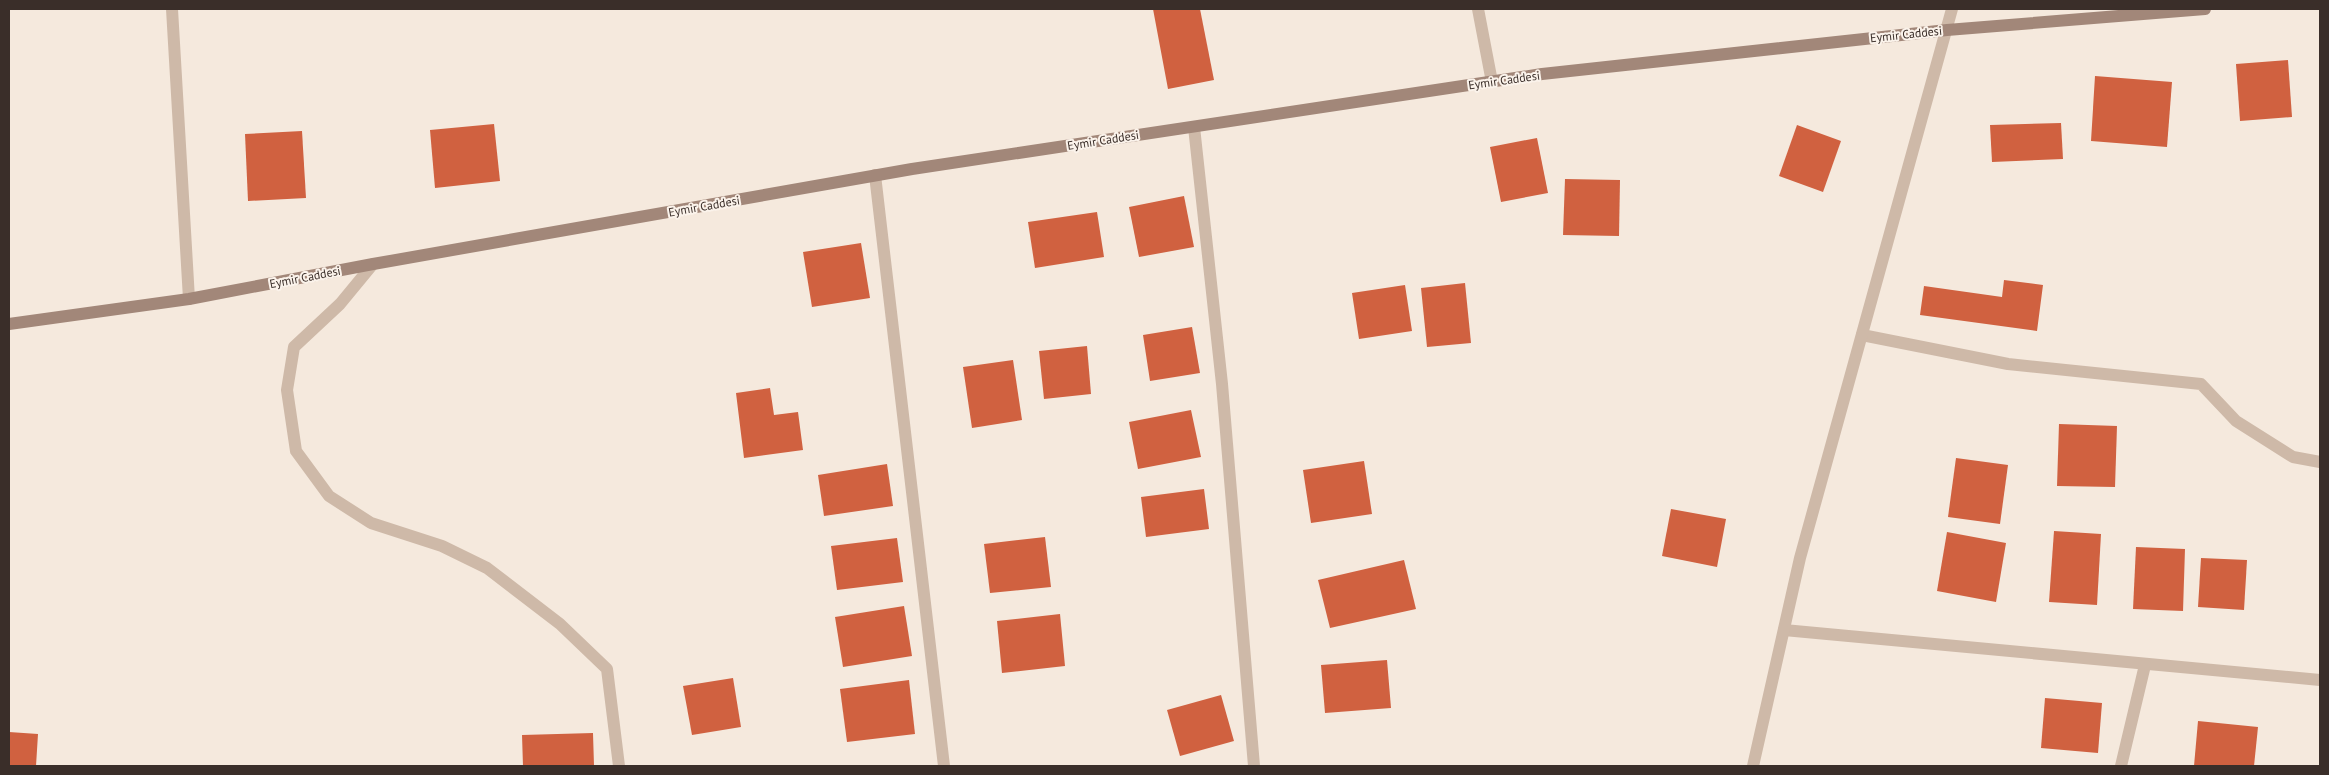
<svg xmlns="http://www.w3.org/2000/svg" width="2329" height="775" font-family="'PT Sans',sans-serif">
<rect width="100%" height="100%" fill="#f5e9dd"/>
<g fill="#d06140">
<polygon points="1153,9 1200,9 1214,80 1168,89"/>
<polygon points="2288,60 2292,117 2240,121 2236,64"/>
<polygon points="2095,76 2172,82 2167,147 2091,141"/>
<polygon points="2061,123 2063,159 1992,162 1990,125"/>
<polygon points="494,124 500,181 435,188 430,130"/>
<polygon points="1797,125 1841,141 1823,192 1779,176"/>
<polygon points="302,131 306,198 248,201 245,134"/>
<polygon points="1537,138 1548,193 1501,202 1490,147"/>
<polygon points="1565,179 1620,180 1619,236 1563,235"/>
<polygon points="1184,196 1194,247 1139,257 1129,207"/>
<polygon points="1097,212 1104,257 1035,268 1028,222"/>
<polygon points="861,243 870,298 812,307 803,252"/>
<polygon points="2004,280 2043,285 2037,331 1920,315 1924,286 2002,297"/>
<polygon points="1465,283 1471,343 1427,347 1421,288"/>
<polygon points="1405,285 1412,331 1359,339 1352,293"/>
<polygon points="1192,327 1200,373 1150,381 1143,335"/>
<polygon points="1087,346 1091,394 1044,399 1039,351"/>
<polygon points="1013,360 1022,420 972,428 963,367"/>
<polygon points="770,388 774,415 798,412 803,450 744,458 736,393"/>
<polygon points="1191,410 1201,457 1138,469 1129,422"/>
<polygon points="2059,424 2117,426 2115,487 2057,486"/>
<polygon points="1956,458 2008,465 2000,524 1948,517"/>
<polygon points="1364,461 1372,514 1311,523 1303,470"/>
<polygon points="887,464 893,506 824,516 818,475"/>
<polygon points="1204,489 1209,529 1146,537 1141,497"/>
<polygon points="1671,509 1726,519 1717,567 1662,556"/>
<polygon points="2054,531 2101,534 2097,605 2049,602"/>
<polygon points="1947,532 2006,543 1996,602 1937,591"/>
<polygon points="1045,537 1051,587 990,593 984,544"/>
<polygon points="897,538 903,582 837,590 831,546"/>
<polygon points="2136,547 2185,549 2183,611 2133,609"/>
<polygon points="2201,558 2247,560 2244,610 2198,607"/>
<polygon points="1404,560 1416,609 1330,628 1318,580"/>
<polygon points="904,606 912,656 843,667 835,617"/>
<polygon points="1060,614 1065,666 1002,673 997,621"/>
<polygon points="1387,660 1391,708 1325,713 1321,665"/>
<polygon points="733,678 741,727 692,735 683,686"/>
<polygon points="909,680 915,734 847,742 840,689"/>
<polygon points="1221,695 1234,741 1180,756 1167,710"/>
<polygon points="2045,698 2102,703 2098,753 2041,748"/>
<polygon points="2198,721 2258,727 2254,766 2194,766"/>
<polygon points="9,732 38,734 36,766 9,766"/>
<polygon points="593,733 594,766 523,766 522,735"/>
</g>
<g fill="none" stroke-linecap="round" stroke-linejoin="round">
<g stroke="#ceb9a8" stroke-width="12">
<polyline points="172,9 189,299"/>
<polyline points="1478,9 1492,82"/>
<polyline points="1194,127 1222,384 1254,766"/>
<polyline points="875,175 944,766"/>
<polyline points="373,264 340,304 294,347 287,390 296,451 329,496 371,523 442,546 487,568 560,624 607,669 619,766"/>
<polyline points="1862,335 2008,364 2201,384 2236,421 2293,457 2320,462"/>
<polyline points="1784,630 2320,680"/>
<polyline points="1753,766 1800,558 1952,9"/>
<polyline points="2121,766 2145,665"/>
</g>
<polyline stroke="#a28779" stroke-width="12" points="9,324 189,299 373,264 912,169 1542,74 1947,30 2205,9"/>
</g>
<g text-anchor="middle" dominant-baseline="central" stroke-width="4" stroke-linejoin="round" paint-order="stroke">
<g font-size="12" fill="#3a2e29" stroke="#fbf3eb">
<text transform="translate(1906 34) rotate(-6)">Eymir Caddesi</text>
<text transform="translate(1504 80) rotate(-8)">Eymir Caddesi</text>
<text transform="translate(1103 140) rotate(-9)">Eymir Caddesi</text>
<text transform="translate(704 206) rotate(-10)">Eymir Caddesi</text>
<text transform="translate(305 277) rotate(-11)">Eymir Caddesi</text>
</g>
</g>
<rect width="2329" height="775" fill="none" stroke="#3a2e29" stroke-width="20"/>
</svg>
